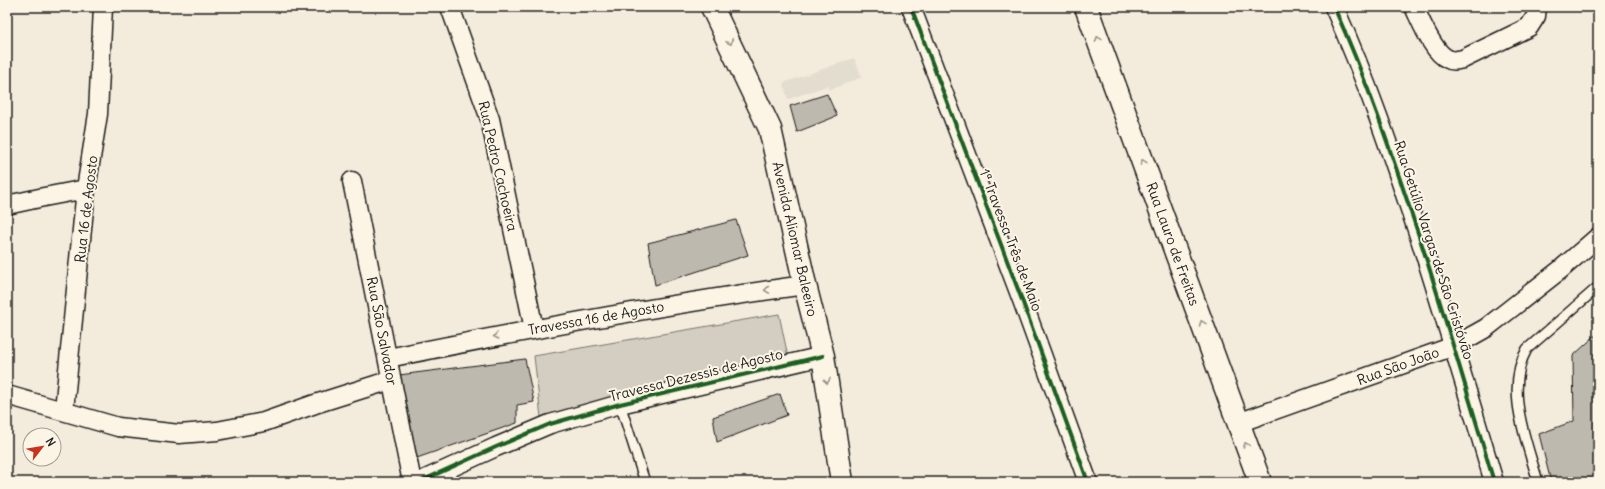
<svg xmlns="http://www.w3.org/2000/svg" width="1605" height="489" font-family="Delius,sans-serif">
<rect width="100%" height="100%" fill="#f3ecdd"/>
<filter id="ink" filterUnits="userSpaceOnUse"><feTurbulence type="fractalNoise" baseFrequency=".025" numOctaves="2"/><feDisplacementMap in="SourceGraphic" scale="8" xChannelSelector="R" yChannelSelector="G"/><feConvolveMatrix kernelMatrix="1 2 1 2 8 2 1 2 1" color-interpolation-filters="sRGB"/></filter>
<g filter="url(#ink)">
<polygon fill="#e3ddcf" points="854,58 862,77 830,90 827,86 788,99 783,83"/>
<polygon fill="#d3cec1" stroke="#78756e" points="779,314 788,357 541,418 534,356"/>
<g fill="#beb9ae" stroke="#1c1c1c">
<polygon points="827,94 837,116 797,132 790,106"/>
<polygon points="736,220 748,255 655,285 648,243"/>
<polygon points="1598,333 1598,482 1551,482 1539,434 1574,421 1573,356"/>
<polygon points="525,359 534,402 517,405 517,423 414,459 399,375"/>
<polygon points="780,394 787,415 717,442 713,417"/>
</g>
<g fill="none" stroke-linecap="round" stroke-linejoin="round">
<defs>
<g id="lane">
<polyline points="620,404 645,482"/>
<path d="M1538 482C1527 441 1504 390 1527 349L1598 287"/>
</g>
<g id="street">
<polyline points="450,7 490,119 534,329"/>
<polyline points="911,7 1022,300 1088,482"/>
<path d="M1334 7C1368 82 1394 161 1420 239 1446 320 1470 401 1494 482"/>
<path d="M1414 7C1421 21 1433 53 1448 59 1453 62 1458 60 1463 59L1529 27 1536 16 1537 7"/>
<polyline points="352,181 412,482"/>
<polyline points="7,205 44,197 86,189"/>
<path d="M388 358C527 330 665 304 805 285"/>
<polyline points="7,395 118,427 179,434 217,431 264,422 315,404 391,380"/>
<polyline points="64,410 86,189 98,114 103,7"/>
<polyline points="1238,423 1454,346 1486,328 1560,270 1598,237"/>
<polyline points="419,482 496,447 550,424 620,404 823,356"/>
</g>
<g id="secondary">
<polyline points="712,7 770,129 805,285 823,356 842,482"/>
<polyline points="1086,7 1260,482"/>
</g>
</defs>
<use href="#lane" stroke="#1c1c1c" stroke-width="12"/>
<use href="#street" stroke="#1c1c1c" stroke-width="21"/>
<use href="#secondary" stroke="#1c1c1c" stroke-width="25"/>
<use href="#lane" stroke="#fcf5e5" stroke-width="9"/>
<use href="#street" stroke="#fcf5e5" stroke-width="18"/>
<use href="#secondary" stroke="#fcf5e5" stroke-width="22"/>
<defs>
<g id="cycleway">
<polyline points="911,7 1022,300 1088,482"/>
<path d="M1334 7C1368 82 1394 161 1420 239 1446 320 1470 401 1494 482"/>
<polyline points="419,482 496,447 550,424 620,404 823,356"/>
</g>
</defs>
<use href="#cycleway" stroke="#fcf5e5" stroke-width="6"/>
<use href="#cycleway" stroke="#1b5e20" stroke-width="4"/>
</g>
<defs><path id="oneway-chevron" d="M-2-3.5L2.5 0L-2 3.5" fill="none" stroke-width="1.6" stroke-linecap="round" stroke-linejoin="round"/></defs>
<g stroke="#97938b">
<use href="#oneway-chevron" transform="translate(1098 39) rotate(-110)"/>
<use href="#oneway-chevron" transform="translate(730 42) rotate(65)"/>
<use href="#oneway-chevron" transform="translate(1143 162) rotate(-110)"/>
<use href="#oneway-chevron" transform="translate(767 290) rotate(172)"/>
<use href="#oneway-chevron" transform="translate(1202 323) rotate(-110)"/>
<use href="#oneway-chevron" transform="translate(496 336) rotate(169)"/>
<use href="#oneway-chevron" transform="translate(827 381) rotate(81)"/>
<use href="#oneway-chevron" transform="translate(1246 445) rotate(-110)"/>
</g>
</g>
<g text-anchor="middle" dominant-baseline="central" stroke-width="4" stroke-linejoin="round" paint-order="stroke">
<g font-size="14" fill="#1c1c1c" stroke="#fcf5e5">
<text transform="translate(498 166) rotate(77)">Rua Pedro Cachoeira</text>
<text transform="translate(86 209) rotate(-83)">Rua 16 de Agosto</text>
<text transform="translate(795 239) rotate(77)">Avenida Aliomar Baleeiro</text>
<text transform="translate(1011 240) rotate(69)">1ª Travessa Três de Maio</text>
<text transform="translate(1173 244) rotate(70)">Rua Lauro de Freitas</text>
<text transform="translate(1434 250) rotate(72)">Rua Getúlio Vargas de São Cristóvão</text>
<text transform="translate(596 318) rotate(-10)">Travessa 16 de Agosto</text>
<text transform="translate(382 331) rotate(79)">Rua São Salvador</text>
<text transform="translate(1398 366) rotate(-20)">Rua São João</text>
<text transform="translate(696 375) rotate(-14)">Travessa Dezessis de Agosto</text>
</g>
</g>
<rect width="1605" height="489" fill="none" stroke="#fcf5e5" stroke-width="24"/>
<rect x="12" y="12" width="1581" height="465" fill="none" stroke="#1c1c1c" stroke-width="1.5" filter="url(#ink)"/>
<g transform="translate(42 447) rotate(59)"><circle r="19" fill="#fcf5e5" stroke="#a29e95"/>
<path d="M0-3L7 15L0 10L-7 15Z" fill="#c8321e"/>
<text y="-6" font-size="11" font-weight="bold" text-anchor="middle" fill="#1c1c1c">N</text>
</g>
</svg>
